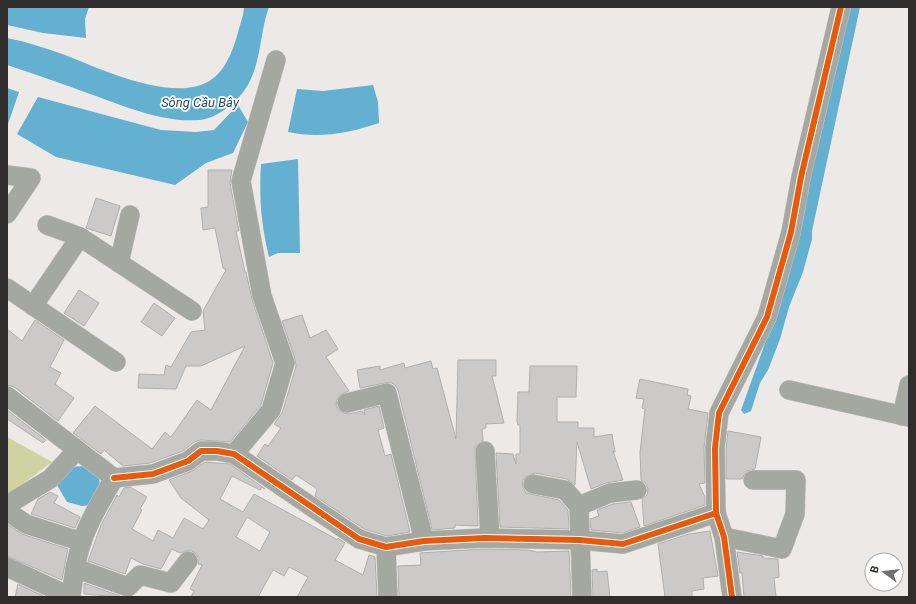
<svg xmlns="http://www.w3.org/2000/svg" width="916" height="604" font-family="Roboto,sans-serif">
<rect width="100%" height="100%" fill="#ece9e7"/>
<polygon fill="#cfd3a2" points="7,437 52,462 8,495 7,495"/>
<g fill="#63b0d0">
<polygon points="7,7 89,7 85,19 86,38 43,33 7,25"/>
<path d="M244 7H269C259 34 262 66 244 91 234 104 216 119 199 120 163 123 124 106 90 94 63 84 35 74 7 65V38C27 42 46 48 65 55 101 69 182 108 216 76 232 61 237 35 243 15Z"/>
<polygon points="848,7 860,7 812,231 812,239 803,272 789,307 780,339 768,370 760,383 751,411 744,414 741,410 764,346 772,316"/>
<path d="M373 85 378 102 379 123C349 133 319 139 288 132L297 89 323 91Z"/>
<polygon points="7,88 19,92 7,127"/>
<polygon points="38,97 161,130 196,132 214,130 238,105 248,122 233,153 206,163 175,185 56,157 17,134"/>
<path d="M298 159 300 253H278L269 257C261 223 259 199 261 164Z"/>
<polygon points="85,466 99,478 100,486 92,505 82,506 67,502 57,485 70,467"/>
</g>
<g fill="#cccac8" stroke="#b1afad" fill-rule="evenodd">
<polygon points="208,170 232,170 230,183 239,231 236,231 245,272 246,272 252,299 273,363 261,405 230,442 201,440 194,442 183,451 150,463 123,466 104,450 101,454 73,433 95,406 152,449 165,432 171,437 197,400 211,410 245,346 201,366 186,366 176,389 138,388 139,374 164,375 166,365 171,367 191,332 205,330 203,311 226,270 223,268 215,228 203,230 201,208 208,207"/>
<polygon points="96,198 120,206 111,236 86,228"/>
<polygon points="79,290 99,303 84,326 64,313"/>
<polygon points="154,303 175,318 162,336 141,322"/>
<polygon points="302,315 310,338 326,330 338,349 326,357 349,391 340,395 337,400 336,405 339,410 344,413 349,414 362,411 365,415 364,410 379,406 384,428 378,430 385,456 391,454 410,532 387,536 364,529 315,496 317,489 296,475 292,480 257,456 265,444 268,446 281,428 274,424 282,413 296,366 295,359 282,321"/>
<polygon points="35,320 64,340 50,367 61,373 55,384 74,398 58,421 14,387 7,385 7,329 22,341"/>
<polygon points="458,360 496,360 496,376 492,376 504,423 486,424 486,428 482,429 483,441 475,446 478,526 455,525 455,528 432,530 398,390 395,385 390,382 360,388 357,370 380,366 380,370 404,363 405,368 431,361 433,369 437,368 456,439"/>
<polygon points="530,366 577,366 576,397 557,397 557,422 578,422 578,428 594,428 594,437 612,434 615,452 613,451 623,480 606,483 591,489 577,442 575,485 567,479 535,473 525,477 522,482 523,487 526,493 559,500 568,510 569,529 500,527 496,453 513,454 516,464 516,454 520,454 520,425 518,425 517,422 518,392 529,392"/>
<polygon points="640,379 688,389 687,395 691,396 688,409 708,413 704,448 705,483 699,484 705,497 705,505 644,526 642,499 647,495 648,489 646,484 641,480 640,452 645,409 642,408 644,399 636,398"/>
<polygon points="7,410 46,440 43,443 7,419"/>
<polygon points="728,431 761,437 755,469 747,471 742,479 726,479 726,449"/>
<path d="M205 462 230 464 265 489 262 487 260 490 232 476 220 499 243 512 254 494 338 540V538L345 543 335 560 363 575 369 555 375 557 377 597H297L308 577 289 567 284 576 273 570 258 597H191L194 591 190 589 202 565 198 564V557L195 553 189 550 180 553 172 549 161 569 143 564 131 558 125 574 88 561 101 525 117 495 119 497 124 488 130 487 147 497 140 509 142 510 132 529 153 541 158 530 173 538 184 518 203 529 209 520 181 498 169 480 192 471ZM247 517 270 532 260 551 236 537Z"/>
<polygon points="50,492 58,496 54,503 80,517 75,528 31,514 38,499"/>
<polygon points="631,502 640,527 623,533 591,530 590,519 599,516 597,510 613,504"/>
<polygon points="7,524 22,534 68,549 62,580 7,556"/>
<polygon points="710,531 718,576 703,578 704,589 692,591 692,597 665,597 658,544 689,534"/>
<polygon points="484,549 528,550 537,552 569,551 571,597 399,597 398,566 421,565 420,553"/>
<polygon points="737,552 763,556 763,558 778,559 779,577 774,578 776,597 744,597 742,573 740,573"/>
<polygon points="597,569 597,572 607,571 610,597 593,597 592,570"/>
<polygon points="84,583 120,596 120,597 84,594"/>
<polygon points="18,584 45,597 15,597"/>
</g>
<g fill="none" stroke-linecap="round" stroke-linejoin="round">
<defs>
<g id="minor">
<polyline points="7,175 31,178 7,214"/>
<polyline points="47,225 80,237"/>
<polyline points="119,263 130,215"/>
<polyline points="7,288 116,362"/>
<polyline points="33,306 80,237 192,311"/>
<polyline points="789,390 909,417"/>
<path d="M7 396 114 478C102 500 87 523 80 548 75 564 73 580 71 597"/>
<polyline points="347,403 387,393 424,541"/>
<polyline points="902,416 909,385"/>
<polyline points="485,451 490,538"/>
<polyline points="234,454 271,410 285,363 262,296 241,181 276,60"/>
<polyline points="114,478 153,474 188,461 201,451 217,451 234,454 359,539 386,547 424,541 484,538 579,540 623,544 716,513 724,537 732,597"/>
<polyline points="533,484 565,490 579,506"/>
<polyline points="7,505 50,479 77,450"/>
<polyline points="7,511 26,524 82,542"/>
<polyline points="716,513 715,448 719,413 767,317 791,232 801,177 841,7"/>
<polyline points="724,537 782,549 795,514 796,480 753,480"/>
<polyline points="386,547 388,597"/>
<polyline points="7,567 71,597"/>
<polyline points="75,568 128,587 140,575 171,583 188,561"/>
<polyline points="582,597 579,506 610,493 637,490"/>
</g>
</defs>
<use href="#minor" stroke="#c9c7c6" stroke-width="20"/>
<use href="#minor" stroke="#a5a8a0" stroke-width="19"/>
<defs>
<g id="cycleway">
<polyline points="114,478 153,474 188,461 201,451 217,451 234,454 359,539 386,547 424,541 484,538 579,540 623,544 716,513 724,537 732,597"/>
<polyline points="716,513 715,448 719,413 767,317 791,232 801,177 841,7"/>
</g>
</defs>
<use href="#cycleway" stroke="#fff" stroke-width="8"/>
<use href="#cycleway" stroke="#e8590c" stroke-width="6"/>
</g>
<g text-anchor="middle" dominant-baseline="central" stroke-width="3.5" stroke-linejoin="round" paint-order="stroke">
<g font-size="13" font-style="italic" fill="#224d62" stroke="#fff">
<text x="200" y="102">Sông Cầu Bây</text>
</g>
</g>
<rect width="916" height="604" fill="none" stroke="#302e2d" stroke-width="16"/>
<g transform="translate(884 572) rotate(285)"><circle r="19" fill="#ffffff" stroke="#acabab"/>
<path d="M0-3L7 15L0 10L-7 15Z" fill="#726f6e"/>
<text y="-6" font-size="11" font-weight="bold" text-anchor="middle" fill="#302e2d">B</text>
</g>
</svg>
